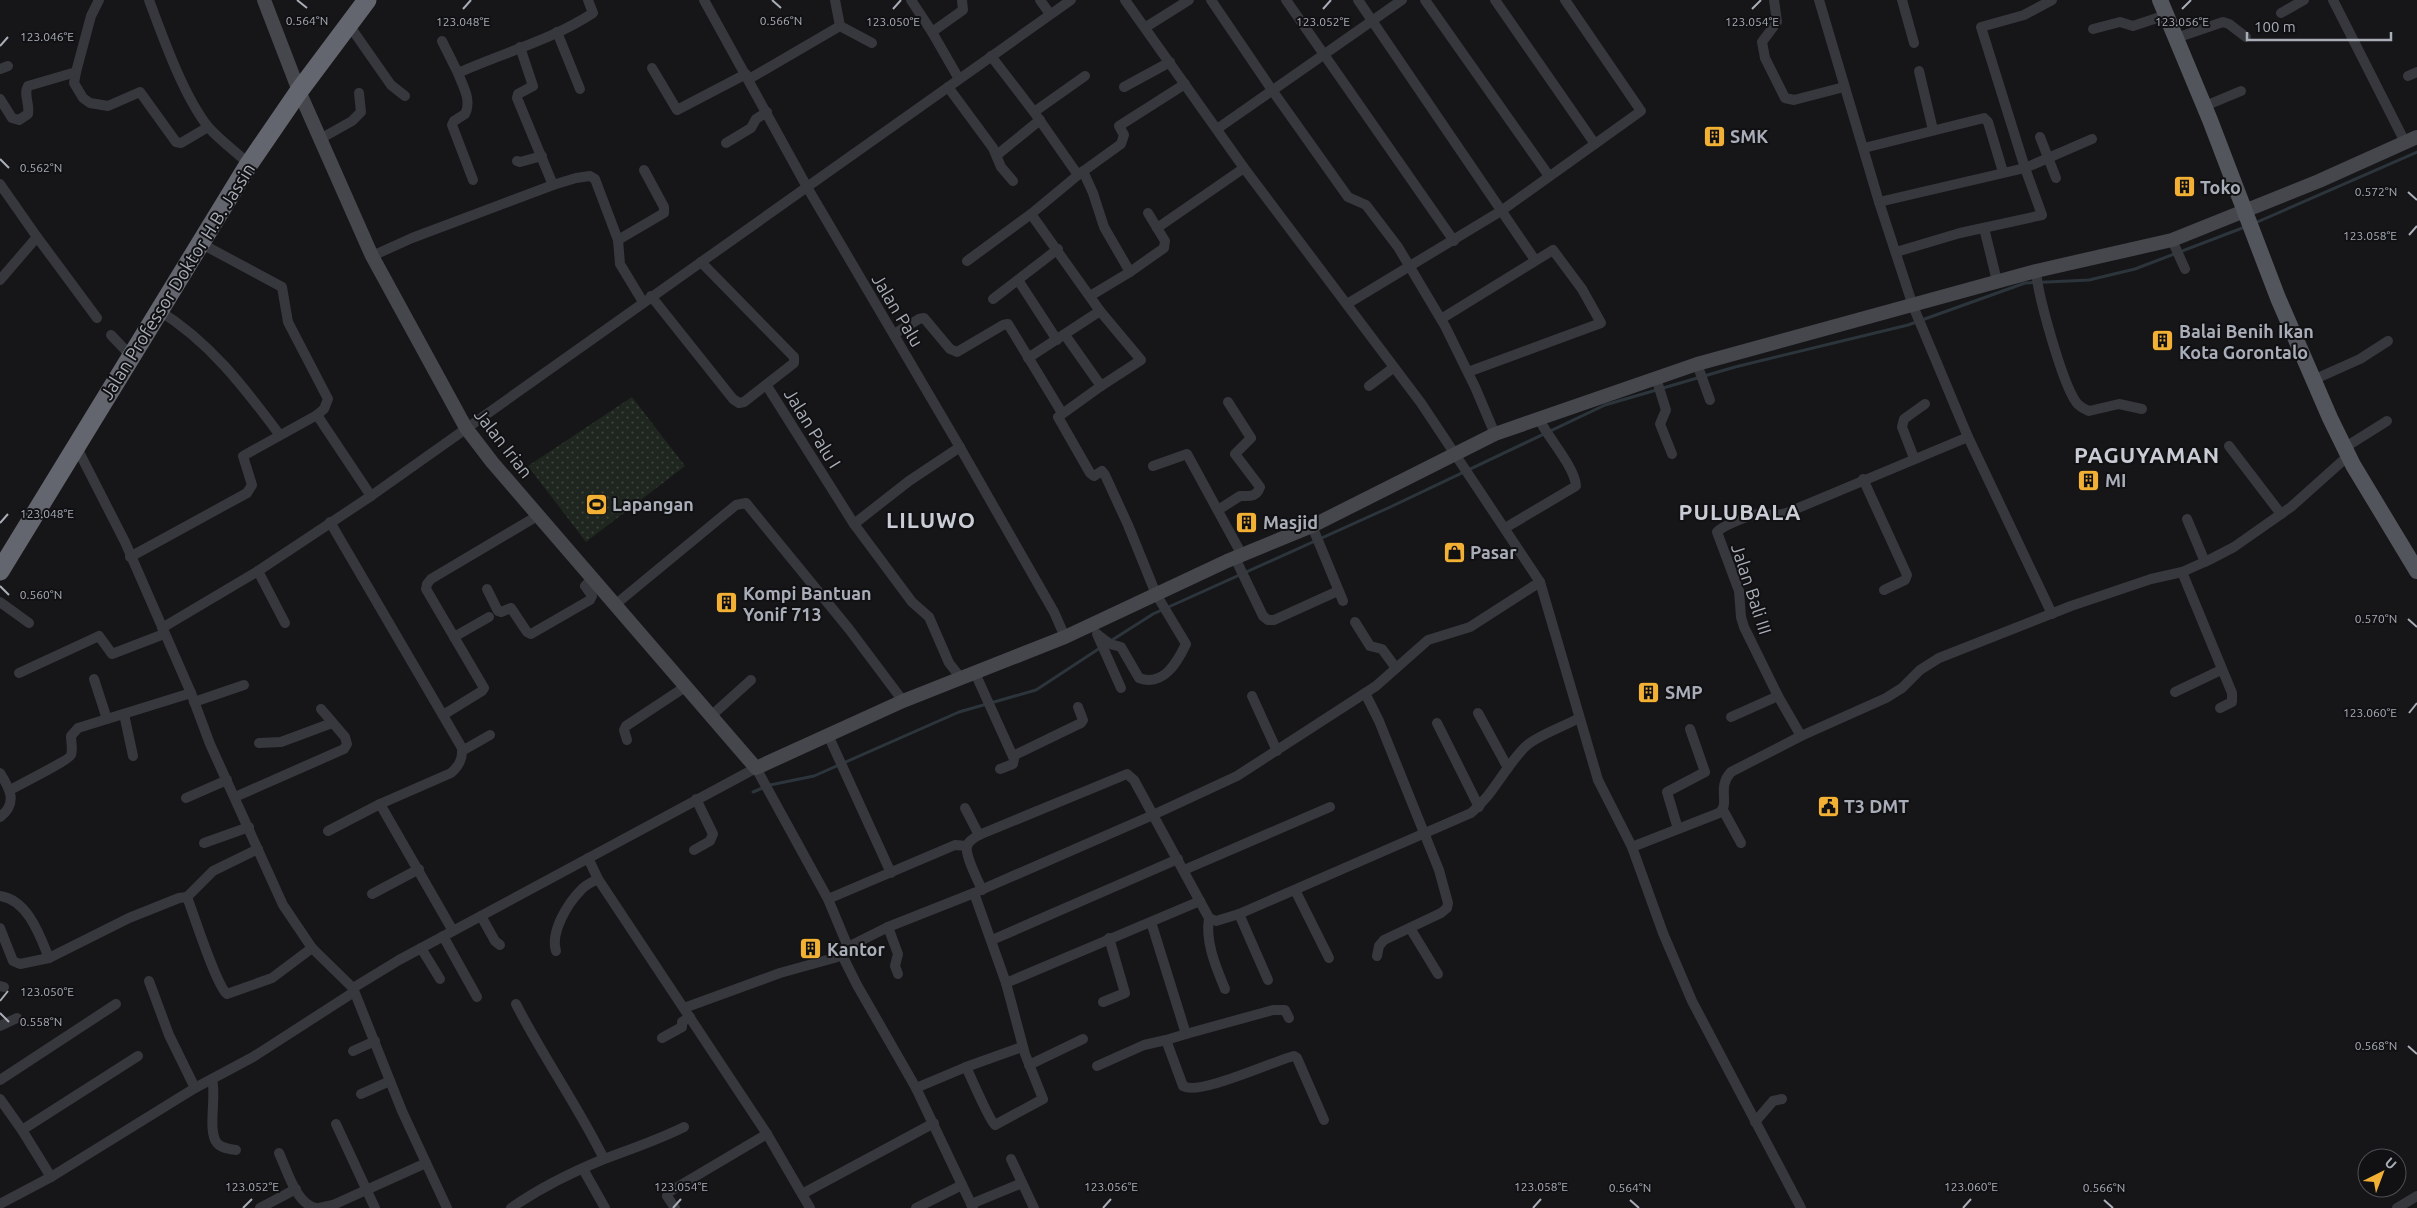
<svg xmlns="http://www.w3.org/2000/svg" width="2417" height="1208" font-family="Ubuntu,sans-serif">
<defs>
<pattern id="grass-dots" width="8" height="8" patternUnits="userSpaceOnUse" patternTransform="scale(1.25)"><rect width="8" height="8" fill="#1e261f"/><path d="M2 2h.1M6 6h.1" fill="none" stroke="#3c433d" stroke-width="1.8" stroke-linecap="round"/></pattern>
</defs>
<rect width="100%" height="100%" fill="#161618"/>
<polygon fill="url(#grass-dots)" points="632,397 685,466 586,542 528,466"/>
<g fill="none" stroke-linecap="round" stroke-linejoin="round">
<g stroke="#2c353c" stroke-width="3">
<polyline points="2255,223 2417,152"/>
<polyline points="1109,642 1153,614 1386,509 1605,405 1735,367 1908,325 2025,283 2089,280 2135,269 2245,227"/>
<polyline points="753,792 770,785 814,776 959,712 1036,690 1100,648"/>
</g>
<g stroke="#37383d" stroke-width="10">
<path d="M149 0C163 38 184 97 209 128 221 141 236 152 249 164"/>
<polyline points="704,0 807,187 958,444 1054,612 1065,637"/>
<polyline points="835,0 840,26"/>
<polyline points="911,0 932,32 963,10 962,0"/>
<polyline points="1040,0 1050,14"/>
<polyline points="1125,0 1244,168 1421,403 1540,582 1598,780 1632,847 1663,933 1692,1001 1801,1208"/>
<polyline points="1211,0 1272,90 1348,197 1366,205 1398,247 1445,326 1475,387 1495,434"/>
<polyline points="1286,0 1454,241"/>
<polyline points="1358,0 1535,260"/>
<polyline points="1425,0 1549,176"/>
<polyline points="1495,0 1595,144"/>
<polyline points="1774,0 1777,22 1762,42 1765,58 1785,98 1794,100 1844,87"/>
<polyline points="1819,0 1879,202 1913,306 1968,437 2052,614"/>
<polyline points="1902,0 1914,43"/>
<polyline points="2333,0 2405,142"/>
<polyline points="2281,13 2304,0"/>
<polyline points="349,25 391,85 405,96"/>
<polyline points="1146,27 1189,0"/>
<polyline points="2093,29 2120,22 2133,26 2166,15"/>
<polyline points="557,32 580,89"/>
<polyline points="932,32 959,79"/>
<polyline points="2176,38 2223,22 2229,24 2246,37"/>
<path d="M442 41 458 73C502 53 552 40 593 13L588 0"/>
<polyline points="520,47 533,86 518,94 517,98 553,185"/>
<polyline points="991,56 1034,112 1078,175 1121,144 1124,135 1119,126 1185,84"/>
<polyline points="652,68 677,110 746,74"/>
<polyline points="0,69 8,66"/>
<polyline points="1919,71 1933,130"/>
<polyline points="76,72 74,83 83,98 90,103 108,106 140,92 176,142 181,143 208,127"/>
<path d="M458 73C463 87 472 100 465 114L454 121 452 125 473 180"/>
<polyline points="2408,76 2417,72"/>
<polyline points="749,79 840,26 872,43"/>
<polyline points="948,87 993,148 1001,167 1013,181"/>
<polyline points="1124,87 1170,62"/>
<path d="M0 99 12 118 19 120 28 114C30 104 23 94 28 86L76 72 91 16 99 0"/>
<polyline points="2205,106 2241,91"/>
<polyline points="1034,112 1085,76"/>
<polyline points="1217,129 1402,0"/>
<polyline points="2040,137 2056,178"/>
<polyline points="320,139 352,121 361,112 359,93"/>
<polyline points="726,143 751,128 756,119 767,112"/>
<polyline points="1864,148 1984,118 1988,122 2003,172"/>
<polyline points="997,155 1040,120"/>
<polyline points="517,161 520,162 542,156"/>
<polyline points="1083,171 1093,193 1104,227 1130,272"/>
<polyline points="0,184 37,237 0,280"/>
<polyline points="1879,202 2025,168 1981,27 2024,15 2052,0"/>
<polyline points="1031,214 1100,311 1141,360 1101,386 1065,335"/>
<polyline points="1157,228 1244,168"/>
<polyline points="1984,228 1997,281"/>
<polyline points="37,237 97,318"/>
<polyline points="618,240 664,213 664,207 644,170"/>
<polyline points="2172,240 2185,269"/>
<polyline points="200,243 282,287 288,322 328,399 324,409 317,415"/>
<polyline points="1896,252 1960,233 2042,215 2025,168 2092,139"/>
<polyline points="372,256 412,238 553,185 576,178 590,176 595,179 618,240 620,264 643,302"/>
<polyline points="967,261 1031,214 1078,175"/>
<path d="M2036 271C2038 296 2062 382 2076 402 2079 406 2084 409 2089 411L2119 404 2142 409"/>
<polyline points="1018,280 1057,340"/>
<polyline points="651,296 733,399 739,403 744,402 794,363 794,357 701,262"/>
<polyline points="1090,296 1130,272 1164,248 1165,241 1148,213"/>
<polyline points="993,299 1058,249"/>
<polyline points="1347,304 1501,211 1641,111 1565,0"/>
<path d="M158 310C209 341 244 387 279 434"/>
<polyline points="1441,319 1553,250 1582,289 1601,323 1468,372"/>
<polyline points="894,334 919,319 924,318 950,349 957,352 1003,325 1008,324 1062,413"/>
<polyline points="111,335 130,355"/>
<polyline points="1028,358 1100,311"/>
<polyline points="1697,364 1710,400"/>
<polyline points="1656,378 1666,410 1660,424 1672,454"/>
<polyline points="2313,380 2360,359 2388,341"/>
<polyline points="767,386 854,524 912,602 929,617 949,663 961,678"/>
<polyline points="1369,386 1393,368"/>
<polyline points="76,446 125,542 191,693 210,744 283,905 312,948 353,988 402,1111 447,1208"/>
<polyline points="2229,446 2281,514"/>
<polyline points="2344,448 2387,421"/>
<polyline points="1914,458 1902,427 1904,419 1925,404"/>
<polyline points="1153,466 1187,454 1242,555"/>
<polyline points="1863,479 1907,575 1905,580 1884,590"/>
<path d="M1218 510 1240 496C1249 496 1256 498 1260 487L1235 454 1251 438 1228 402"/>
<polyline points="2187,519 2205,562"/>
<polyline points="854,524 909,481 960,447"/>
<polyline points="1312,526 1343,601"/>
<path d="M1505 528 1576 486C1575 467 1548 438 1539 419"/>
<polyline points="130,557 247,493 252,485 243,456 317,415 371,496"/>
<polyline points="1235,558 1263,616 1268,620 1274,620 1338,591"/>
<polyline points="258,571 285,623"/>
<polyline points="2182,572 2232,693 2232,702 2220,708"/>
<polyline points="487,589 498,611 501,612 511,608 527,632 531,634 590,600 592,596 585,586 593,577"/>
<polyline points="0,602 29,623"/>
<polyline points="616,604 736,505 746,503 849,629 903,701"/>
<polyline points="1355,622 1370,646 1382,649 1396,668"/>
<polyline points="162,628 258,571 371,496 1071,0"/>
<polyline points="1097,634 1121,688"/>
<path d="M1098 635 1110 644 1121 647 1139 678C1163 687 1177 663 1186 644L1156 594 1128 525 1105 475 1102 471 1094 476 1090 473 1058 417 1101 386"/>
<polyline points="454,637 489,617"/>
<polyline points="19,673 99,636 112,654 164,634"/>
<polyline points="975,673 1014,759 1013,764 1000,769"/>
<polyline points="94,679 107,719"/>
<polyline points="2175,692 2221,670"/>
<polyline points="1365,693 1379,721 1439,870 1448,903 1447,908 1441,913 1384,940 1379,946 1377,956"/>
<polyline points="1252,696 1277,751"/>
<polyline points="194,702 244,685"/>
<polyline points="1478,713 1508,768"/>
<polyline points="124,714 133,756"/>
<polyline points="443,715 482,691 484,688 426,589 427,584 431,579 539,515"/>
<polyline points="711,716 751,680"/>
<polyline points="1731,717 1778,696"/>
<polyline points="1437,723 1479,807"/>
<polyline points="828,735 891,873"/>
<path d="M1801 736 1778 696 1744 627 1741 617 1739 591 1717 532C1722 526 1749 515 1758 514 1769 513 1773 517 1786 513L1968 437"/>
<polyline points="627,740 624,730 626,726 685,687"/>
<polyline points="259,743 281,742 332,723"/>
<polyline points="462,751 490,735"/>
<polyline points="1013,756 1081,723 1083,720 1078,707"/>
<path d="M0 773C10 789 18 803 0 817"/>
<path d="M10 790C19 785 69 760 71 755 73 750 71 742 71 736L78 728 191 693"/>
<polyline points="235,797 344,749 347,744 345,737 321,709"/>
<polyline points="186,798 227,780"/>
<polyline points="380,804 453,931"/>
<polyline points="965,808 979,835"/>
<polyline points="1723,810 1741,843"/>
<polyline points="1678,829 1667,792 1705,772 1690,729"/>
<path d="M328 831 380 804 451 773C459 766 463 759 462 748L330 522"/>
<polyline points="204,843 249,827"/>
<path d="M1632 847 1719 813C1731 804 1716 788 1731 772L1801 736 1886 698 1902 688 1920 670 1939 658 2071 606 2151 579 2182 572 2209 560 2234 547 2291 507 2348 456"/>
<polyline points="694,850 710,841 713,834 696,799"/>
<polyline points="588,858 598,879 767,1134 810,1208"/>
<polyline points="1184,870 1330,807"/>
<path d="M982 890C978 880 965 856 967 847 968 841 974 838 979 835L1127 774 1134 780 1209 918 1216 921 1239 914 1471 813C1494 794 1504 768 1525 747 1536 736 1563 727 1579 718"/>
<polyline points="1295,890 1329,958"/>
<polyline points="372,894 419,869"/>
<path d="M0 896C28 900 40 936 49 958"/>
<path d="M187 897C194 915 216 985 227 994L272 978 312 948"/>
<polyline points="828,899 955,845 967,846"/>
<polyline points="1239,914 1268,980"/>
<polyline points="481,916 495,941 500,945"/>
<path d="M1209 918C1205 942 1216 967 1225 989"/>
<path d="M1151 922 1186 1034 1166 1040 1183 1086C1199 1096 1273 1061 1294 1056L1297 1058 1324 1120"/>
<polyline points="888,927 898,954 895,966 898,974"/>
<polyline points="0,928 13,961 20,964 49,958 129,918 179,898 187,897 213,871 258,849"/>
<polyline points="1410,928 1438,974"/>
<polyline points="443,936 477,997"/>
<polyline points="992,940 1178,859"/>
<polyline points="421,948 440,979"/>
<path d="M556 951C550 932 568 903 581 890 585 885 592 882 598 879"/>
<polyline points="842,955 857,985 916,1088 973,1208"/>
<polyline points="149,981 169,1035 195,1088"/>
<polyline points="1006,983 1200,901"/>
<polyline points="0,986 4,987"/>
<polyline points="353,988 399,960 756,768 828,899 848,947"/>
<polyline points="1103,1002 1125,993 1109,938"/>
<path d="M516 1004C543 1057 578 1106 604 1159"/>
<polyline points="684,1008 780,973 834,958 842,955 848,947 888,927 974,893 1153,815 1237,776 1376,686 1428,640 1470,627 1540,582"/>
<polyline points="0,1026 17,1018"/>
<polyline points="1186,1034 1273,1010 1285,1010 1289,1018"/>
<polyline points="662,1038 682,1027 682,1022 690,1017"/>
<polyline points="353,1051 375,1041"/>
<polyline points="1029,1065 1083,1039"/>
<polyline points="1097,1066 1144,1045 1166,1040"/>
<polyline points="966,1067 1022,1047"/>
<path d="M212 1079C217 1096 207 1130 217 1143 221 1148 229 1149 236 1150"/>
<polyline points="0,1080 116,1004"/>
<path d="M916 1088 966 1067C971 1077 989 1120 995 1125L1043 1099 1025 1054 1006 983 974 893"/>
<polyline points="361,1094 390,1081"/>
<polyline points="0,1099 22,1130"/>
<polyline points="1755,1122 1773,1101 1782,1099"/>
<polyline points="336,1124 375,1208"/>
<path d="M279 1153C287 1170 296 1204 316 1208"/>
<polyline points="1011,1159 1034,1208"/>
<polyline points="583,1169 605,1208"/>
<polyline points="51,1177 22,1130 138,1056"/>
<polyline points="802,1194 934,1123"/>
<polyline points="0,1204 51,1177 195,1088 253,1057 354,992"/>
<polyline points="971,1204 1022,1183"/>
<polyline points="260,1208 296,1189"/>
<polyline points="319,1208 333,1205 426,1163"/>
<path d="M511 1208C540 1188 572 1172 604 1159 631 1149 658 1140 684 1127"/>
<polyline points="675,1208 667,1196 669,1192 767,1134"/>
<polyline points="916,1208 962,1185"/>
<polyline points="2397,1208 2417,1196"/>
</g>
<polyline stroke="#45474d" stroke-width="14" points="264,0 299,91 372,256 466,428 492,462 756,768 903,701 1065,637 1227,561 1312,526 1495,434 1697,364 2036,271 2172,240 2319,181 2417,137"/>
<polyline stroke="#53555c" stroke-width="16" points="2160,0 2210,120 2278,298 2330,418 2353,465 2417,571"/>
<polyline stroke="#63666e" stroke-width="19" points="0,571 249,164 299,91 367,0"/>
</g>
<path fill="none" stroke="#a8adb8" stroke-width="2" d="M297 0 307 8M772 0 781 8M463 9 471 0M893 9 901 0M1323 9 1331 0M1752 9 1761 0M2182 9 2191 0M0 46 8 37M0 159 9 168M2408 192 2417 200M2409 235 2417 226M0 523 8 514M0 586 9 595M2408 619 2417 627M2409 713 2417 703M0 1001 8 991M0 1013 9 1022M2408 1046 2417 1054M1630 1200 1639 1208M2104 1200 2113 1208M243 1208 252 1199M673 1208 681 1199M1103 1208 1111 1199M1533 1208 1541 1199M1963 1208 1971 1199"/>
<defs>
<symbol id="building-square" viewBox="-11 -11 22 22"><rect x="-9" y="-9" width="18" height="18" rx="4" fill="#f2b134" stroke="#111113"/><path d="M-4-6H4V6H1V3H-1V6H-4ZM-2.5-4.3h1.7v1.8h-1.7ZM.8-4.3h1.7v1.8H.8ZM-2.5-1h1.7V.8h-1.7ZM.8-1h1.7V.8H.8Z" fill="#111"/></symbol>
<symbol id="stadium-square" viewBox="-11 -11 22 22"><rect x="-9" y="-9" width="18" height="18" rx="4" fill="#f2b134" stroke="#111113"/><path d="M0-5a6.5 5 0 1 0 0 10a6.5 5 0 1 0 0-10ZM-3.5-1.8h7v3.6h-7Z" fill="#111"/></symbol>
<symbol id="shop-square" viewBox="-11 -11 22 22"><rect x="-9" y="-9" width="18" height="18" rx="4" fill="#f2b134" stroke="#111113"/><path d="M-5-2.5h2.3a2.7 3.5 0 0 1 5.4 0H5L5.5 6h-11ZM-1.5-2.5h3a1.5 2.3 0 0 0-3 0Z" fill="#111"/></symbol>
<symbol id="civic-square" viewBox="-11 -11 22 22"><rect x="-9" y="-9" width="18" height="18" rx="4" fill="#f2b134" stroke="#111113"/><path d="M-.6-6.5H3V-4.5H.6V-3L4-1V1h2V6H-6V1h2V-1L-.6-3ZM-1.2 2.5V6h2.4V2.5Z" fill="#111"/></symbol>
</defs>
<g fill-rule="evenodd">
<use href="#building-square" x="1702" y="124" width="25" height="25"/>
<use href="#building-square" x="2172" y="174" width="25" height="25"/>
<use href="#building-square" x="2150" y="328" width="25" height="25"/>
<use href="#building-square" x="2076" y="468" width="25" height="25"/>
<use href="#stadium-square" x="584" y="492" width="25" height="25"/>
<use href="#building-square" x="1234" y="510" width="25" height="25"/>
<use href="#shop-square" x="1442" y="540" width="25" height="25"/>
<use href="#building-square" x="714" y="590" width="25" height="25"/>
<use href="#building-square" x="1636" y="680" width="25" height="25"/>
<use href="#civic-square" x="1816" y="794" width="25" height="25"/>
<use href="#building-square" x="798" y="936" width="25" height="25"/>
</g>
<g text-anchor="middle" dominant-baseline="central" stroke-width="4" stroke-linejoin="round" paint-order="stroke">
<g font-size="18" font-weight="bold" fill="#a8adb8" stroke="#111113" text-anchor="start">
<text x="1730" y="136">SMK</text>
<text x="2200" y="187">Toko</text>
<text x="2179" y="331">Balai Benih Ikan<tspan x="2179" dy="21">Kota Gorontalo</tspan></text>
<text x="2105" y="480">MI</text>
<text x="612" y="504">Lapangan</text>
<text x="1263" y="522">Masjid</text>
<text x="1470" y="552">Pasar</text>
<text x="743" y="593">Kompi Bantuan<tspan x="743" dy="21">Yonif 713</tspan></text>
<text x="1665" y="692">SMP</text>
<text x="1844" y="806">T3 DMT</text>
<text x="827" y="949">Kantor</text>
</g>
<g font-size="18" fill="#a8adb8" stroke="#111113">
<text transform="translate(177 281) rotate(-58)">Jalan Professor Doktor H.B. Jassin</text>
<text transform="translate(898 310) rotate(59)">Jalan Palu</text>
<text transform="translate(813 428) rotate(58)">Jalan Palu I</text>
<text transform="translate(504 443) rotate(52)">Jalan Irian</text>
<text transform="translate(1752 589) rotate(72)">Jalan Bali III</text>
</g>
<g font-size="22" font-weight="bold" letter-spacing="1" fill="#c9ccd4" stroke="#111113">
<text x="2147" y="454">PAGUYAMAN</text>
<text x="1740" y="511">PULUBALA</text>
<text x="931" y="519">LILUWO</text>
</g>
</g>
<g font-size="12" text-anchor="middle" fill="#a8adb8" stroke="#111113" stroke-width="4" stroke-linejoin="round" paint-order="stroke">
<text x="307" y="25">0.564°N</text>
<text x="781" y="25">0.566°N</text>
<text x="463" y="26">123.048°E</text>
<text x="893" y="26">123.050°E</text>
<text x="1752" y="26">123.054°E</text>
<text x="1323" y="26">123.052°E</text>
<text x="2182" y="26">123.056°E</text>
<text x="47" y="41">123.046°E</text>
<text x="41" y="172">0.562°N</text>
<text x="2376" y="196">0.572°N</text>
<text x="2370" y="240">123.058°E</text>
<text x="47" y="518">123.048°E</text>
<text x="41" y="599">0.560°N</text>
<text x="2376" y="623">0.570°N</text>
<text x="2370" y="717">123.060°E</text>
<text x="47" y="996">123.050°E</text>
<text x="41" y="1026">0.558°N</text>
<text x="2376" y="1050">0.568°N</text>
<text x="252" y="1191">123.052°E</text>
<text x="681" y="1191">123.054°E</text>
<text x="1111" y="1191">123.056°E</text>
<text x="1541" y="1191">123.058°E</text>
<text x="1971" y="1191">123.060°E</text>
<text x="1630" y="1192">0.564°N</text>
<text x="2104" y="1192">0.566°N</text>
</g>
<g transform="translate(2382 1173) rotate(42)"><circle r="24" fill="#111113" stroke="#4d4f55"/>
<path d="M0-4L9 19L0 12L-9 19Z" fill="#f2b134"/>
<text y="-8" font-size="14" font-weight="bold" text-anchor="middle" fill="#a8adb8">U</text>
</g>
<path d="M2247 32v8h144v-8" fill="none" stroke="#a8adb8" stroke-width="2.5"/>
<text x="2254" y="32" font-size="15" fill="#a8adb8" stroke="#111113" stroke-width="4" paint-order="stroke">100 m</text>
</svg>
